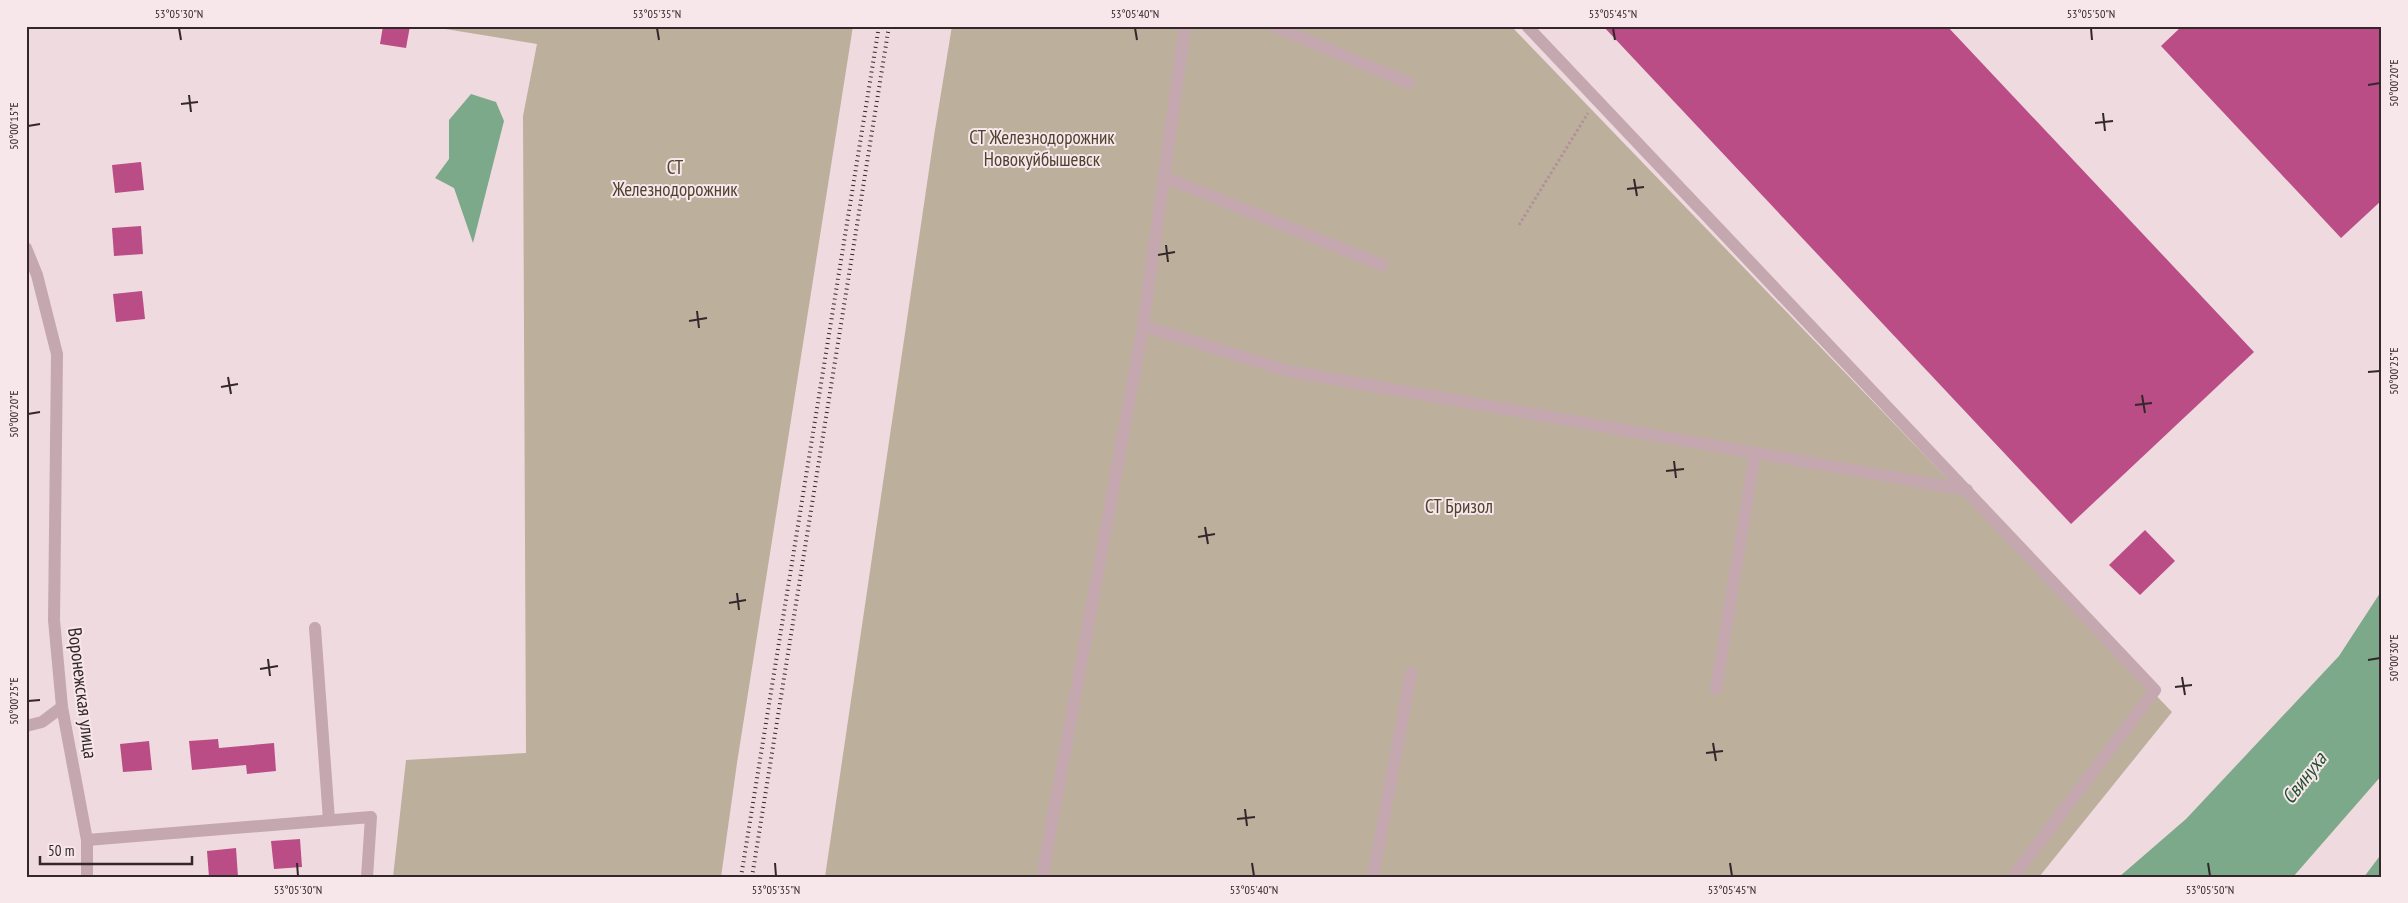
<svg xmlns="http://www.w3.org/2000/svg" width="2408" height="903" font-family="'PT Sans Narrow',sans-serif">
<rect width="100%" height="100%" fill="#efdadf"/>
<g fill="#bcaf9c">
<polygon points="427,26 853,26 737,763 721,877 393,877 406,760 526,753 523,116 537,44"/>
<polygon points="952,26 1511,26 2172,712 2039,877 825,877 934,136"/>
</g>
<g fill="#7ca989">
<polygon points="471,94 496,102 504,121 473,243 454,188 435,178 449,159 449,120"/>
<polygon points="2382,590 2382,775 2293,877 2119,877 2186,819 2339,656"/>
<polygon points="2382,853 2382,877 2364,877"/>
</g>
<g fill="#ba4d85">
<polygon points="383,26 410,26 406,48 380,44"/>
<polygon points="1603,26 1947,26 2254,352 2071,524"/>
<polygon points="2182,26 2382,26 2382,200 2341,238 2161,46"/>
<polygon points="141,162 144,190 115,193 112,165"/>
<polygon points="141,226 143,254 114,256 112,228"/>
<polygon points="142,291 145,319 116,322 113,294"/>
<polygon points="2145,530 2175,561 2140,595 2109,565"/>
<polygon points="218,739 219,748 274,743 276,771 247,774 246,765 192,770 189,741"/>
<polygon points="149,741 152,770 123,772 120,744"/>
<polygon points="300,839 302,867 274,869 271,841"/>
<polygon points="236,848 238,877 209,877 207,851"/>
</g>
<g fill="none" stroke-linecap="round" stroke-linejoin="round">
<polyline stroke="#b1929c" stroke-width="3" stroke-dasharray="2.5 2.5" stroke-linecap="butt" points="1519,225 1588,113"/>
<g stroke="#c5a7b0" stroke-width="12">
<polyline points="1273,26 1409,83"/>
<polyline points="1527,26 2155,690 2013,877"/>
<polyline points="1164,177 1382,265"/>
<polyline points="26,248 37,275 57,354 54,620 62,707 87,840 87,877"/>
<polyline points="1143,326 1288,371 1967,490"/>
<polyline points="315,628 329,820"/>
<polyline points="1716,689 1755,453"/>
<polyline points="26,726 42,722 62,707"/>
<polyline points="87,840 371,817 367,877"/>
<polyline points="1042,877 1143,326 1185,26"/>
<polyline points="1373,877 1411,673"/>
</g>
<g stroke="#33272c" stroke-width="4" stroke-dasharray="1 4" stroke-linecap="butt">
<polyline points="741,877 879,26"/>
<polyline points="752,877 889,26"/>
</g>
</g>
<path fill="none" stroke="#33272c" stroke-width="2" d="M179 28 181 40M657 28 659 40M1135 28 1137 40M1613 28 1615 40M2091 28 2092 40M2368 85 2380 83M189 95 191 112M181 104 198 102M2103 113 2105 131M2095 123 2113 121M28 126 40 124M1634 179 1637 196M1627 189 1644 187M1166 245 1168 262M1158 255 1175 252M697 311 699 328M689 321 707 318M2368 372 2380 371M228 377 231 394M221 387 238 384M2142 395 2145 413M2135 405 2152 403M28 414 40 412M1674 461 1676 478M1666 471 1684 469M1205 527 1208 544M1198 537 1215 534M737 593 739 610M729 603 746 600M268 659 270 676M2368 660 2380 658M260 669 278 666M2182 677 2185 695M2175 687 2192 685M28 701 40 700M1713 743 1716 761M1706 753 1723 751M1245 809 1247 826M1237 819 1255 817M297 863 298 876M775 863 776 876M1252 863 1254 876M1730 863 1732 876M2208 863 2210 876"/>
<g text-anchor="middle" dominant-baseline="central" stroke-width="4" stroke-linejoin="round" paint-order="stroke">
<g font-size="19" fill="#4f422d" stroke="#f7e6ea">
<text x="1042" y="137">СТ Железнодорожник<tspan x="1042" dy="22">Новокуйбышевск</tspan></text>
<text x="675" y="167">СТ<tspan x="675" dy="22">Железнодорожник</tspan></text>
<text x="1459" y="506">СТ Бризол</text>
</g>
<g font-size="19" fill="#33272c" stroke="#f7e6ea">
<text transform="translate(83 693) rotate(83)">Воронежская улица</text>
</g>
<g font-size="20" font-style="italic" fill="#215030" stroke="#f7e6ea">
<text transform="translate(2304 778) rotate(-52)">Свинуха</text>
</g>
</g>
<rect width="2408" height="903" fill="none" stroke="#f7e6ea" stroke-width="55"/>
<path d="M40 856v8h152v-8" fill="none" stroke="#33272c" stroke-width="2.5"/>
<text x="48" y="856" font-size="15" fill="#33272c" stroke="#f7e6ea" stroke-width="4" paint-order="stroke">50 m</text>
<rect x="28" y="28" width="2352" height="848" fill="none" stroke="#33272c" stroke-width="2"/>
<g font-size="12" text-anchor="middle" fill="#33272c">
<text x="179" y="18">53°05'30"N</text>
<text x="657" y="18">53°05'35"N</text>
<text x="1135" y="18">53°05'40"N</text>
<text x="1613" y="18">53°05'45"N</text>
<text x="2091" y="18">53°05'50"N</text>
<text transform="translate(2394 83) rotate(-90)" y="4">50°00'20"E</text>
<text transform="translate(14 126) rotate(-90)" y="4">50°00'15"E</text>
<text transform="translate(2394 371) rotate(-90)" y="4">50°00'25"E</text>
<text transform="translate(14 414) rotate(-90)" y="4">50°00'20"E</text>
<text transform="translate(2394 658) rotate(-90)" y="4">50°00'30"E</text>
<text transform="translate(14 701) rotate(-90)" y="4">50°00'25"E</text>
<text x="298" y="894">53°05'30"N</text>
<text x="776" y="894">53°05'35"N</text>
<text x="1254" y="894">53°05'40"N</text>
<text x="1732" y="894">53°05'45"N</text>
<text x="2210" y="894">53°05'50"N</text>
</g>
</svg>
